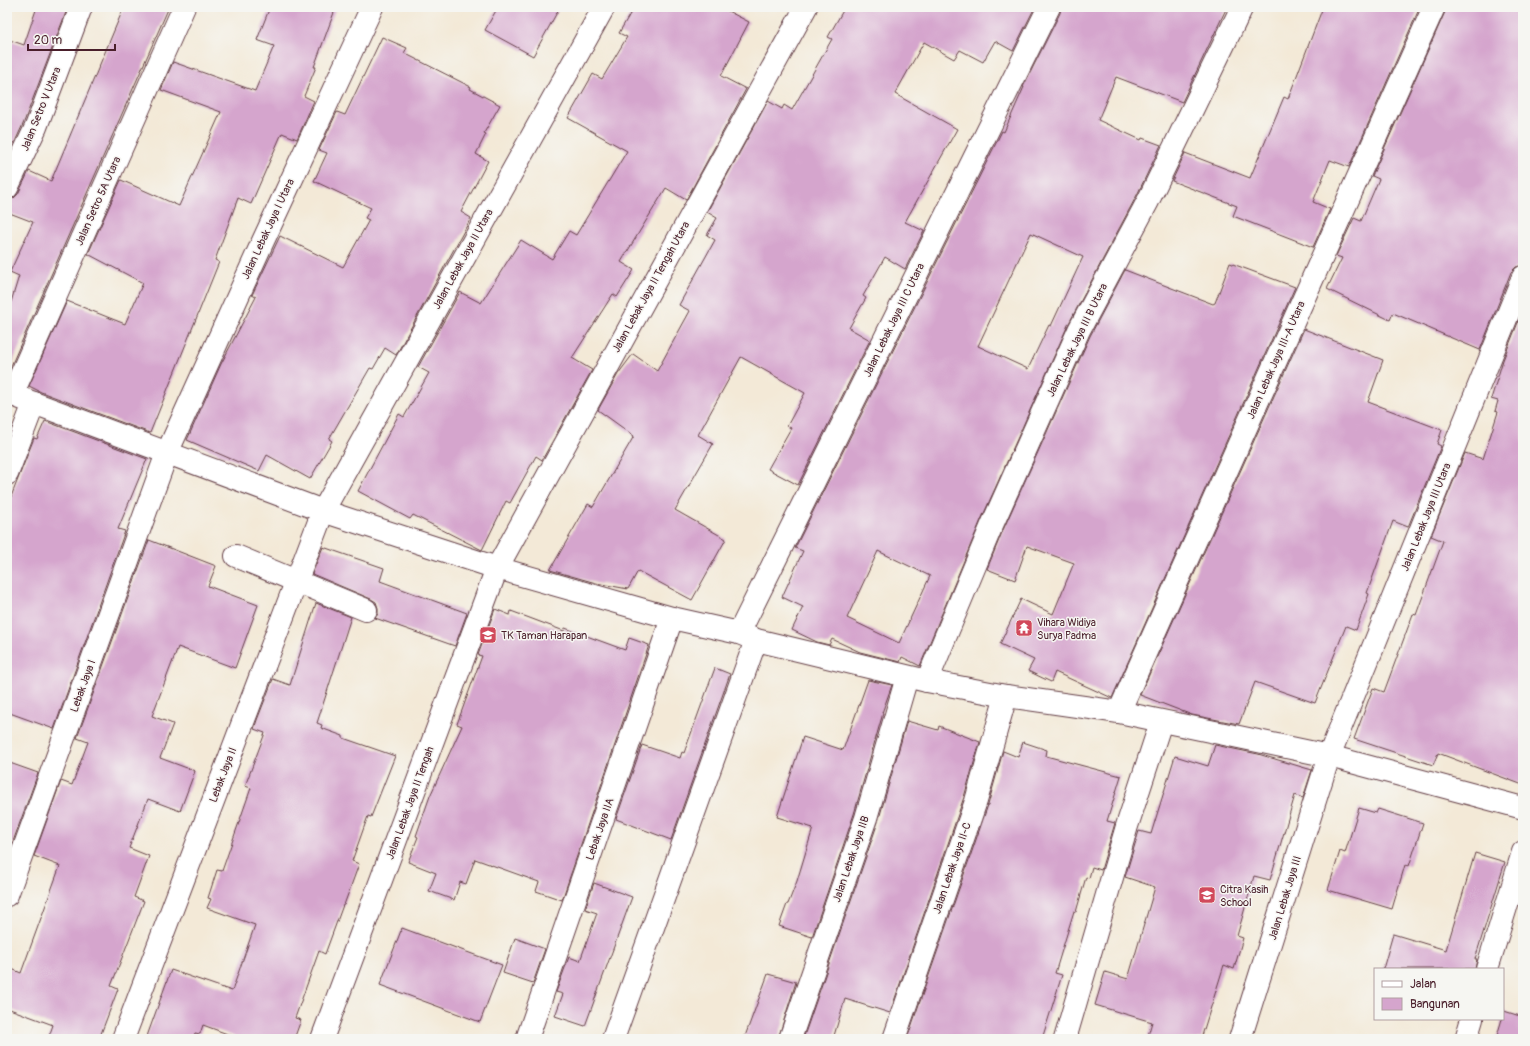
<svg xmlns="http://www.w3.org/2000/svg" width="1530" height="1046" font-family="Pangolin,sans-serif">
<rect width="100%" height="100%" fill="#f6f6f2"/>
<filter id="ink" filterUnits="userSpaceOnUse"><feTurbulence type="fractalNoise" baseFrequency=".025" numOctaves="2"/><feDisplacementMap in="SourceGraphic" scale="8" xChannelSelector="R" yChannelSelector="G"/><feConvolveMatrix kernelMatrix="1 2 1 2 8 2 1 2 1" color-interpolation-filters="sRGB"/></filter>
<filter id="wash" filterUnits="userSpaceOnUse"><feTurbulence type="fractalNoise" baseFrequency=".012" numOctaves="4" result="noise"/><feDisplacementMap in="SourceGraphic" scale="16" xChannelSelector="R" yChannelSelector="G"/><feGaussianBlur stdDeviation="0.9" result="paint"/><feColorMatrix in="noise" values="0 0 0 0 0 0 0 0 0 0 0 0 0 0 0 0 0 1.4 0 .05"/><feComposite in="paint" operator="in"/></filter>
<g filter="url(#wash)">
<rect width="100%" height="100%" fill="#f3e9d7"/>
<g id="blocks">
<g fill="#d5a5cd" fill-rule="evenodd">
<polygon points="37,7 68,7 24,122 7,159 7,39 24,45"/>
<polygon points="124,7 169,7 7,375 7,315 19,276 10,272 33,222 7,212 7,200 14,198 18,194 29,171 51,181"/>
<polygon points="270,7 336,7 314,67 316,67 304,96 314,101 297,139 282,133 251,204 238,198 215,260 219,262 150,433 41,392 29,386 67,301 125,324 143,283 88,254 121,180 179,206 221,112 161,90 173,62 255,91 274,46 257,40"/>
<polygon points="498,7 560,7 533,56 485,30"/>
<polygon points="634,7 720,7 749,22 721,76 746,89 686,200 666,188 621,262 634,270 617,297 613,294 572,358 592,370 542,460 536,456 510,503 506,501 482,550 413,515 410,519 358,491 399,414 404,417 429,373 418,367 460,292 481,303 521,240 552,259 569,231 576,235 627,151 568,118 593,74 602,79 627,37 619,33"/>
<polygon points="845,7 1035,7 1013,51 995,41 983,62 960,50 954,59 924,42 895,94 957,129 905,222 924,231 905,269 885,257 863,296 866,298 849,328 870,340 798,485 768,469 791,428 787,426 805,393 741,357 698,435 713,444 675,510 726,539 692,600 638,571 628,589 596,583 550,570 588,504 593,507 634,436 598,410 618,374 633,354 657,371 690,311 679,305 715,240 707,235 717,218 707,212 768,101 782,109 784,105 792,110 832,39 828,37"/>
<path d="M1061 7H1227L1182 102 1116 77 1098 120 1141 140 1142 138 1161 145 1137 195 1068 325 981 520 920 666 902 657 900 662 860 652 832 639 829 645 817 642 792 630 803 607 782 597 803 551 795 548 1002 131 1004 132 1024 87H1023L1060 13ZM1031 233 1083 257 1051 326 1049 325 1028 369 978 346ZM878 551 930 576 899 643 847 618Z"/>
<polygon points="1323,7 1420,7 1349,167 1330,160 1313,202 1330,209 1313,247 1233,216 1237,206 1172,181 1185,153 1250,178 1284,97 1288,99"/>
<polygon points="1446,7 1523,7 1523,265 1516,267 1511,272 1480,350 1393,313 1390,320 1327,289 1342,258 1336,256 1354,218 1361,221 1379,179 1372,176 1445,12"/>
<polygon points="382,37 407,48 404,53 471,87 470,89 500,105 484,133 486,134 476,154 488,161 461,212 471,218 396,355 385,348 373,369 370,368 329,439 332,441 310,479 267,455 259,471 187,440 221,364 256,297 252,295 280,236 343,267 369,220 365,218 371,208 314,181 327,153 319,150 337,112 345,115"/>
<polygon points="1230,263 1295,287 1112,698 1055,672 1051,682 1028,671 1034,660 1000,644 1021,599 1053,614 1074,563 1027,546 1015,580 987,569 1003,530 1090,336 1125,270 1213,304 1215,303"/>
<polygon points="1523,310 1523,785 1438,753 1433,765 1354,739 1373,688 1384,692 1413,614 1416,615 1443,541 1431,536 1465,453 1483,459 1498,412 1495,411 1498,401 1491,399 1503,360"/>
<polygon points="1304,329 1383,360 1368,402 1442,430 1437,444 1441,446 1408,527 1393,521 1367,593 1369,594 1356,630 1346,626 1315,703 1255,682 1239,724 1192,715 1140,695"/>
<polygon points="45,421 147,459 118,529 125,531 54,729 7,712 7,507 34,438 37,439"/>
<polygon points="149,540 216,566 208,586 258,605 235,668 178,647 152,716 173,724 160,758 195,771 180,811 148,799 129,848 149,856 134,897 144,901 111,986 118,989 99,1039 48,1039 53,1025 7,1008 7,967 21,973 60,866 34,856 61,781 72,785 88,742 77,738"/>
<polygon points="323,547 384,568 380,581 467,613 455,646 375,618 378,614 378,608 376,602 371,599 312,574"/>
<polygon points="316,603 351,617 317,723 322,725 321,728 343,736 343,738 395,756 371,817 368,816 352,861 359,864 344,905 343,905 325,954 319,951 295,1018 301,1020 294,1039 241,1039 203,1025 200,1034 195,1033 193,1039 146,1039 171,970 232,991 255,925 207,908 211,899 208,898 217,870 222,871 251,788 245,786 265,733 254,729 257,720 273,679 290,685"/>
<polygon points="495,609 510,615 511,611 564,631 565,628 625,650 629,638 649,645 562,900 536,891 539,882 475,859 466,884 460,882 454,900 429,891 436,873 408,862 418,837 416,836 430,796 462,726 457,724 482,656 478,655"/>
<polygon points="715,668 730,674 671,840 616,819 642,745 680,758 682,752 684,753"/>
<polygon points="868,680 892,685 882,713 883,713 854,814 812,937 779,926 787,904 788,904 797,881 813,828 777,817 803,737 843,750"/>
<polygon points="907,721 938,730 939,726 980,742 964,797 890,1013 845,999 833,1039 803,1039 878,822"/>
<polygon points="1023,742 1047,750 1046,756 1121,776 1107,821 1115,823 1101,870 1092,867 1089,878 1086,877 1076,912 1074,911 1055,973 1062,975 1042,1039 907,1039 988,805 1003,751 1018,757"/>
<polygon points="1215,745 1258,754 1312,770 1303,798 1295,795 1270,880 1254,876 1237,936 1243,938 1234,969 1224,965 1201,1039 1147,1039 1152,1022 1095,1005 1105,972 1128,979 1155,887 1125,877 1139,831 1151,834 1175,756 1208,766"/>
<polygon points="7,762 38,773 11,847 7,846"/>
<polygon points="1359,808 1376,813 1378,809 1423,823 1409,866 1405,865 1392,909 1328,890 1340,851 1345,853"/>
<polygon points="1475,853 1505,862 1475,959 1477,959 1475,969 1383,969 1393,934 1446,950"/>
<polygon points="594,883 632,897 585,1026 555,1016 563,994 556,992 569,957 580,961 597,913 585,909"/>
<polygon points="402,928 502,965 480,1022 380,985"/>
<polygon points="515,938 545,949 533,983 503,973"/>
<polygon points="768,974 796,982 778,1039 744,1039"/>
<polygon points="1504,1011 1523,1017 1523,1039 1496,1039 1502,1019 1503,1019"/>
</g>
</g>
</g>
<g filter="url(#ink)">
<use href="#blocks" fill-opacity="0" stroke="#633d45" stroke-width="1"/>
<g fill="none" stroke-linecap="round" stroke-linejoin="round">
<defs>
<g id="minor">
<polyline points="7,188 36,127 81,7"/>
<polyline points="7,393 323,511 497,568 672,618 739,633 756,640 927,681 1006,696 1119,712 1329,756 1523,808"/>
<polyline points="12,395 184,7"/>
<polyline points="7,474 34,403"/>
<polyline points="236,556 366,610"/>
<polyline points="739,633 1049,7"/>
<polyline points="927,681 992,525 1079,330 1148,201 1242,7"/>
<polyline points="1119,712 1434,7"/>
<polyline points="7,895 167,453 263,241 372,7"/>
<polyline points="1487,969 1523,852"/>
<polyline points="123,1039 323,511 604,7"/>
<polyline points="322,1039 497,568 806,7"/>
<polyline points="527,1039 672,618"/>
<polyline points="613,1039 756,640"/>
<polyline points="790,1039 866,818 907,677"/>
<polyline points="894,1039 976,801 1006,696"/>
<polyline points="1065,1039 1127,826 1161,722"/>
<polyline points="1240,1039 1329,756 1523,277"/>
<polyline points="1466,1039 1472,1019"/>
</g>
</defs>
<use href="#minor" stroke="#633d45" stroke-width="24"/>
<use href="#minor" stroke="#fff" stroke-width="22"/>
</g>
</g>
<defs>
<symbol id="temple-square" viewBox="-11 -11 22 22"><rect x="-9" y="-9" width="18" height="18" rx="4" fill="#d1495b" stroke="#f6f6f2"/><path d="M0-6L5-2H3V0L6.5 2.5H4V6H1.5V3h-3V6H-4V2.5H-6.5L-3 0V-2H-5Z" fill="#fff"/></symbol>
<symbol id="school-square" viewBox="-11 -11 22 22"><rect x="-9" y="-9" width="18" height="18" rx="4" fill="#d1495b" stroke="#f6f6f2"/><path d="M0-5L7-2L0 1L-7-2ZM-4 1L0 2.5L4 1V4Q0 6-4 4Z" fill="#fff"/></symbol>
</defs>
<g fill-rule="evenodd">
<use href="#temple-square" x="1014" y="618" width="20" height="20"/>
<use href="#school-square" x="478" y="625" width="20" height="20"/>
<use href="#school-square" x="1197" y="885" width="20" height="20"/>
</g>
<g text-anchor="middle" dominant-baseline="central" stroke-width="3" stroke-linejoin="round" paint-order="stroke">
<g font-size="11" fill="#4a1f2b" stroke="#f6f6f2">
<text transform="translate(41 109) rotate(-68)">Jalan Setro V Utara</text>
<text transform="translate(98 201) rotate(-66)">Jalan Setro 5A Utara</text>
<text transform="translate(268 229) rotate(-65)">Jalan Lebak Jaya I Utara</text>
<text transform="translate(463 259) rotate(-61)">Jalan Lebak Jaya II Utara</text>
<text transform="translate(651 287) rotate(-61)">Jalan Lebak Jaya II Tengah Utara</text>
<text transform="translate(894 320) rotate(-64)">Jalan Lebak Jaya III C Utara</text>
<text transform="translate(1077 340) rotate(-64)">Jalan Lebak Jaya III B Utara</text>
<text transform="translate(1276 360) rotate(-66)">Jalan Lebak Jaya III-A Utara</text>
<text transform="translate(1426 517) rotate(-68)">Jalan Lebak Jaya III Utara</text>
<text transform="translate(83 686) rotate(-70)">Lebak Jaya I</text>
<text transform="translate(223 775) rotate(-69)">Lebak Jaya II</text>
<text transform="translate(410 803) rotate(-70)">Jalan Lebak Jaya II Tengah</text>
<text transform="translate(600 829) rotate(-71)">Lebak Jaya IIA</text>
<text transform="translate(851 859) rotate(-71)">Jalan Lebak Jaya IIB</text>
<text transform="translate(952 868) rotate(-71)">Jalan Lebak Jaya II-C</text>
<text transform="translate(1285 898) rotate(-73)">Jalan Lebak Jaya III</text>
</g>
<g font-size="11" fill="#4a1f2b" stroke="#f6f6f2" text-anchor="start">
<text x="1037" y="622">Vihara Widiya<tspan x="1037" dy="13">Surya Padma</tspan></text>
<text x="501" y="635">TK Taman Harapan</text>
<text x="1220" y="889">Citra Kasih<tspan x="1220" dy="13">School</tspan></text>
</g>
</g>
<rect width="1530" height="1046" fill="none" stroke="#f6f6f2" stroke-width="24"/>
<rect x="1374" y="968" width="130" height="52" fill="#f6f6f2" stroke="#b1a0a2"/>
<rect x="1382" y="981" width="20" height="6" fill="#ffffff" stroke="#b1a0a2"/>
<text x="1410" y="988" font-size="12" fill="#4a1f2b">Jalan</text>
<rect x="1382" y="998" width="20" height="12" fill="#d5a5cd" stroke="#b1a0a2"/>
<text x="1410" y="1008" font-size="12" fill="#4a1f2b">Bangunan</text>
<path d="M28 44v6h87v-6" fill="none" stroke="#4a1f2b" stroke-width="2"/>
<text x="34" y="44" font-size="12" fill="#4a1f2b" stroke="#f6f6f2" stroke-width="3" paint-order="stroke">20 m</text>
</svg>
